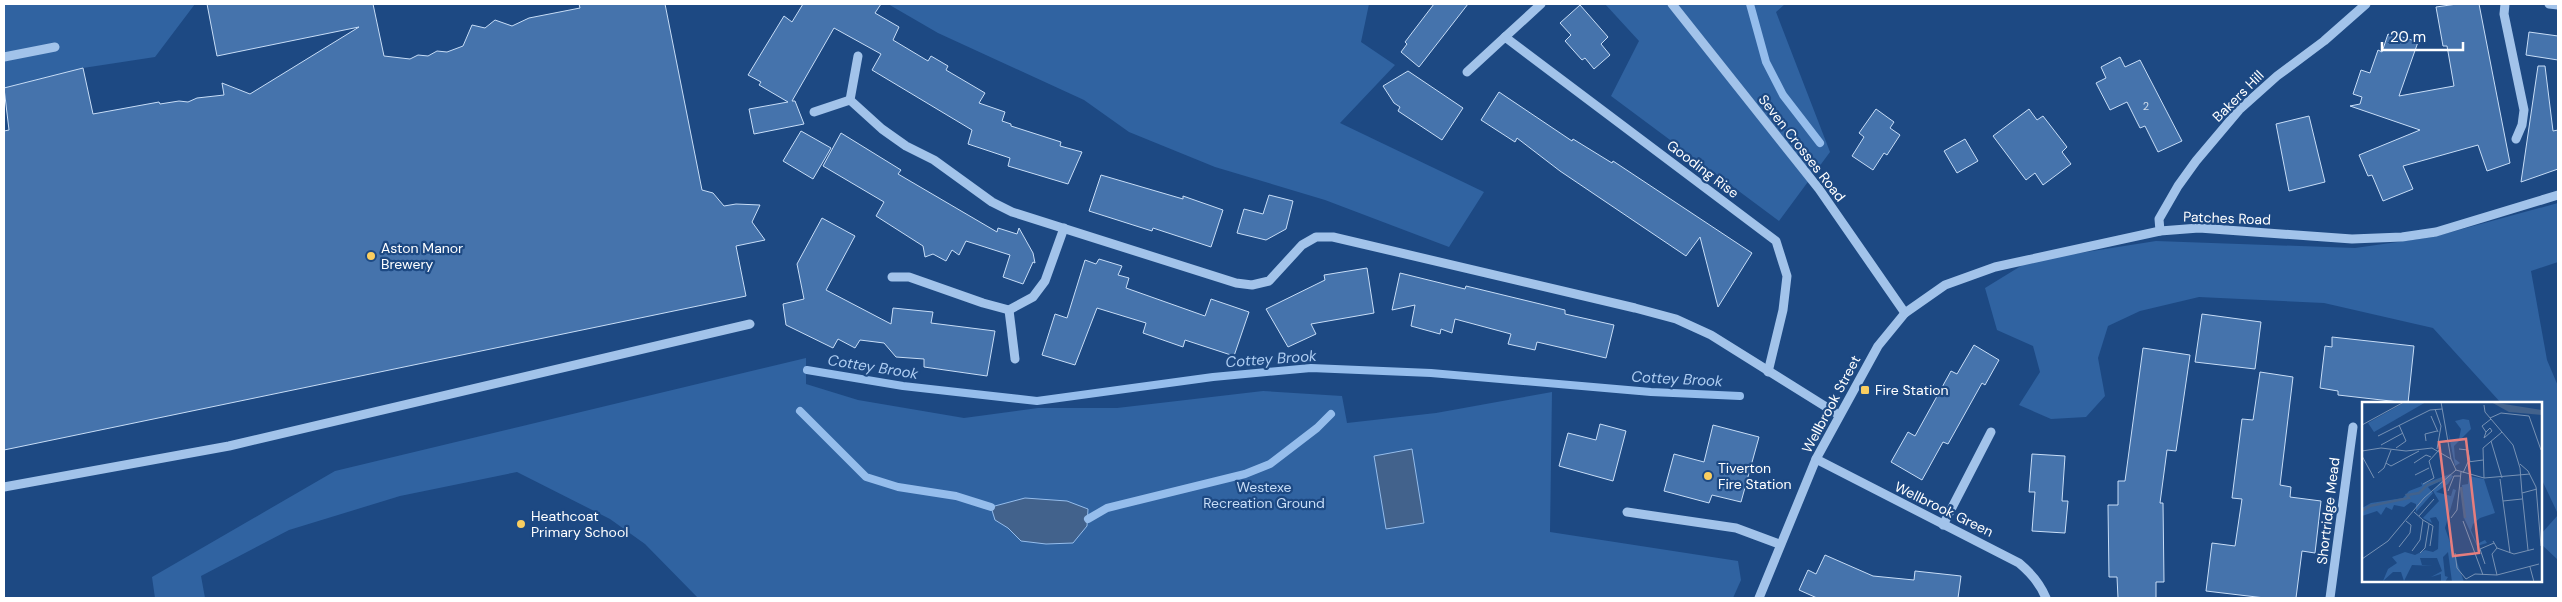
<svg xmlns="http://www.w3.org/2000/svg" width="2562" height="602" font-family="'DM Sans',sans-serif">
<rect width="100%" height="100%" fill="#1d4983"/>
<g fill="#3063a1">
<polygon points="4,4 195,4 155,57 83,68 4,88"/>
<polygon points="888,4 1369,4 1361,42 1395,65 1340,123 1484,192 1449,247 1325,200 1215,167 1129,132 1084,100 938,33"/>
<polygon points="1605,4 1785,4 1776,12 1830,152 1779,221 1611,96 1639,41"/>
<polygon points="2558,203 2558,262 2531,271 2547,360 2558,386 2558,514 2541,478 2541,403 2501,403 2433,328 2324,303 2199,297 2140,311 2108,326 2098,358 2105,396 2086,417 2051,419 2019,405 2040,372 2033,346 1997,330 1985,288 2029,261 2156,241 2355,248 2433,237"/>
<polygon points="806,358 806,384 858,400 964,418 1038,408 1117,408 1263,391 1342,396 1347,423 1436,413 1552,392 1550,532 1738,561 1741,580 1733,598 698,598 645,544 610,519 517,472 400,496 289,530 201,576 205,598 155,598 152,577 335,471"/>
<polygon points="2558,515 2558,560 2541,544 2541,534"/>
</g>
<g fill="#42628c" stroke="#95bdec">
<polygon points="1412,449 1424,523 1386,529 1374,456"/>
<polygon points="1025,498 1067,501 1088,509 1087,526 1073,543 1046,544 1021,541 1008,528 995,520 991,507"/>
</g>
<g fill="none" stroke-linecap="round" stroke-linejoin="round">
<g stroke="#95bdec" stroke-width="8">
<polyline points="1750,4 1766,62 1783,95 1820,143"/>
<polyline points="807,370 903,386 1037,401 1213,377 1311,368 1431,373 1651,392 1740,396"/>
<polyline points="800,411 866,477 898,487 956,496 991,507"/>
<polyline points="1088,519 1107,508 1245,474 1270,464 1317,428 1331,414"/>
</g>
</g>
<g fill="#4573ac" stroke="#c7ddf7">
<polygon points="207,4 373,4 384,56 410,59 418,55 428,56 437,51 447,52 463,46 472,25 485,28 495,20 512,26 529,18 580,8 579,4 665,4 702,190 713,193 724,206 736,204 760,205 752,222 765,240 736,246 746,296 4,450 4,131 9,130 4,88 83,68 93,114 159,102 160,104 179,101 188,102 197,98 224,95 222,83 250,94 359,27 217,56"/>
<polygon points="803,4 881,4 875,13 899,27 893,40 928,61 931,56 948,66 946,70 985,93 979,103 1005,112 1002,121 1011,124 1011,126 1061,142 1060,146 1082,152 1068,184 1008,166 1010,158 968,144 972,130 872,70 881,54 834,28 792,101 795,101 804,124 754,134 749,109 788,102 759,85 761,82 748,75 784,16 792,22"/>
<polygon points="1434,4 1468,4 1419,67 1401,52 1407,44 1405,42"/>
<polygon points="2457,4 2479,4 2510,163 2487,171 2478,145 2403,166 2413,189 2383,201 2372,175 2368,176 2359,155 2420,130 2350,106 2360,104 2362,97 2353,94 2361,70 2370,73 2378,50 2382,52 2388,34 2392,36 2393,34 2418,42 2399,96 2454,86 2447,46 2443,46 2436,7"/>
<polygon points="1580,5 1608,37 1601,44 1610,55 1594,69 1585,58 1582,60 1565,41 1571,35 1560,23"/>
<polygon points="2529,32 2558,36 2558,60 2526,55"/>
<polygon points="2120,57 2125,67 2140,60 2182,141 2158,152 2145,126 2140,128 2127,102 2110,110 2096,83 2106,78 2101,67"/>
<polygon points="2538,66 2545,66 2553,131 2558,130 2558,169 2521,182"/>
<polygon points="1408,71 1463,108 1442,140 1398,111 1400,107 1394,103 1383,86"/>
<polygon points="1499,92 1572,141 1573,139 1612,163 1613,161 1752,253 1718,307 1700,237 1686,256 1560,171 1517,138 1515,142 1481,120"/>
<polygon points="1876,109 1894,122 1890,128 1900,135 1887,155 1884,153 1873,170 1852,156 1864,137 1859,133"/>
<polygon points="2029,109 2037,120 2043,116 2067,147 2062,152 2071,164 2043,185 2035,173 2026,180 1993,136"/>
<polygon points="2309,116 2325,182 2289,191 2276,124"/>
<polygon points="801,131 831,148 813,179 783,161"/>
<polygon points="841,133 901,170 898,174 997,232 998,228 1017,234 1019,228 1033,253 1035,263 1033,262 1023,284 1003,277 1010,255 966,241 959,255 952,250 946,261 933,254 925,257 923,246 876,216 884,202 823,166"/>
<polygon points="1965,139 1978,161 1957,173 1944,151"/>
<polygon points="1101,175 1183,199 1183,196 1223,210 1211,247 1153,228 1152,231 1089,211"/>
<polygon points="1269,195 1293,201 1286,229 1266,240 1237,233 1244,209 1263,214"/>
<polygon points="822,218 855,236 826,290 891,324 893,308 933,312 931,323 995,331 987,376 924,367 924,359 896,357 884,343 860,340 855,348 838,339 833,348 786,325 783,304 804,299 797,264"/>
<polygon points="1099,259 1122,266 1118,275 1129,278 1126,288 1205,316 1211,299 1249,312 1234,356 1185,340 1183,347 1143,333 1146,323 1097,308 1075,365 1042,355 1055,314 1067,318 1085,260 1096,264"/>
<polygon points="1367,268 1374,313 1311,324 1316,334 1288,347 1266,309 1325,280 1324,275"/>
<polygon points="1400,273 1465,289 1466,286 1565,310 1565,314 1614,325 1606,358 1537,342 1535,350 1508,344 1511,334 1455,319 1452,333 1441,329 1440,334 1411,326 1415,305 1392,310"/>
<polygon points="2202,314 2261,322 2255,369 2195,362"/>
<polygon points="2332,337 2414,346 2408,403 2338,395 2338,391 2320,388 2325,346 2332,347"/>
<polygon points="1974,345 1999,360 1985,385 1982,383 1948,444 1943,442 1922,480 1891,462 1908,432 1915,436 1951,371 1957,374"/>
<polygon points="2143,348 2190,355 2176,451 2167,450 2160,503 2163,503 2164,582 2156,582 2156,598 2118,598 2117,577 2109,577 2108,505 2118,505 2118,481 2125,481"/>
<polygon points="2260,372 2293,377 2280,485 2291,487 2290,497 2321,501 2315,553 2302,551 2296,598 2265,598 2206,591 2212,543 2235,546 2242,499 2232,498 2242,419 2253,420"/>
<polygon points="1600,424 1626,431 1613,481 1559,466 1568,433 1596,440"/>
<polygon points="1713,425 1759,437 1741,502 1712,495 1709,503 1664,491 1674,454 1704,462"/>
<polygon points="2032,454 2065,456 2062,501 2068,501 2065,533 2032,531 2035,492 2029,492"/>
<polygon points="1825,555 1873,576 1914,580 1915,571 1961,576 1958,598 1817,598 1799,590 1808,570 1816,574"/>
</g>
<g fill="none" stroke-linecap="round" stroke-linejoin="round">
<g stroke="#a2c3ea" stroke-width="9">
<polyline points="1672,4 1819,189 1905,313"/>
<polyline points="2505,4 2504,14 2524,110 2522,125 2516,139"/>
<polyline points="2549,4 2558,5"/>
<polyline points="1505,37 1541,4"/>
<polyline points="858,56 850,100 882,129 906,146 934,160 992,202 1012,212 1236,283 1252,285 1269,281 1302,245 1316,237 1333,237 1635,308 1676,319 1711,335 1839,415"/>
<polyline points="4,57 55,47"/>
<polyline points="1467,72 1505,37 1776,241 1787,276 1783,310 1768,372"/>
<polyline points="814,112 850,100"/>
<polyline points="2160,231 2159,219 2178,186 2196,161 2239,110 2277,76 2324,41 2366,4"/>
<polyline points="892,277 909,277 983,303 1009,310 1033,297 1045,281 1064,228"/>
<polyline points="1009,310 1015,359"/>
<path d="M1816 459 2019 563C2031 573 2040 583 2046 598"/>
<polyline points="4,487 229,446 750,324"/>
<polyline points="1627,512 1736,528 1779,544"/>
<polyline points="1943,525 1991,432"/>
<polyline points="1759,598 1816,459 1878,346 1905,313 1945,285 1995,267 2160,231 2199,228 2352,239 2402,237 2436,232 2558,195"/>
<polyline points="2330,598 2353,427"/>
</g>
</g>
<g fill="#face60" stroke="#1d4983" stroke-width="2">
<circle cx="371" cy="256" r="5"/>
<rect x="1860" y="385" width="10" height="10" rx="2.5"/>
<circle cx="1708" cy="476" r="5"/>
<circle cx="521" cy="524" r="5"/>
</g>
<g text-anchor="middle" dominant-baseline="central" stroke-width="4.5" stroke-linejoin="round" paint-order="stroke">
<g font-size="11" fill="#d0dcea">
<text x="2146" y="106">2</text>
</g>
<g font-size="14" fill="#fff" stroke="#1d4983">
<text transform="translate(2238 96) rotate(-45)">Bakers Hill</text>
<text transform="translate(1802 148) rotate(52)">Seven Crosses Road</text>
<text transform="translate(1703 169) rotate(37)">Gooding Rise</text>
<text transform="translate(2227 218) rotate(2)">Patches Road</text>
<text transform="translate(1831 404) rotate(-62)">Wellbrook Street</text>
<text transform="translate(1944 509) rotate(26)">Wellbrook Green</text>
<text transform="translate(2328 511) rotate(-83)">Shortridge Mead</text>
</g>
<g font-size="14" fill="#fff" stroke="#1d4983" text-anchor="start">
<text x="381" y="248">Aston Manor<tspan x="381" dy="16">Brewery</tspan></text>
<text x="1875" y="390">Fire Station</text>
<text x="1718" y="468">Tiverton<tspan x="1718" dy="16">Fire Station</tspan></text>
<text x="531" y="516">Heathcoat<tspan x="531" dy="16">Primary School</tspan></text>
</g>
<g font-size="14" fill="#c7ddf7" stroke="#1d4983">
<text x="1264" y="487">Westexe<tspan x="1264" dy="16">Recreation Ground</tspan></text>
</g>
<g font-size="15" font-style="italic" fill="#aecdf2" stroke="#1d4983">
<text transform="translate(1271 359) rotate(-4)">Cottey Brook</text>
<text transform="translate(873 367) rotate(9)">Cottey Brook</text>
<text transform="translate(1677 379) rotate(3)">Cottey Brook</text>
</g>
</g>
<g transform="translate(2362 402)">
<rect width="180" height="180" fill="#1d4983"/>
<path d="M43 0H64L12 30 6 21ZM101 17 107 18 109 27 92 44 93 57 98 61 93 64 86 29 89 40 97 37 99 27 93 19ZM88 72 91 74 86 82 74 90 89 94 91 87 94 88 83 126 102 180H90L86 150 81 155 83 174 86 175 83 180H79V172L69 175 80 169 75 156H58L60 163 71 164 50 163 42 179 39 170H31L21 179 26 167 35 161 30 155 43 150 53 153 63 148 71 150 76 147 77 120 74 115 68 116 70 121 61 116 77 99 71 89 79 79 66 85 71 91 54 110V102L49 100 42 105 32 103 30 108 24 105 19 113 15 109 0 114V106L9 101 41 96 47 89 60 84 59 80 61 82ZM107 74 122 77 133 111 118 116 111 122 109 128 115 142 123 138 125 141 115 144 102 116 100 83 106 82Z" fill="#3063a1"/>
<path d="M129 0 180 8V13L147 10Z" fill="#42628c"/>
<path fill="none" stroke="#42628c" stroke-width="2.5" d="M99 85 103 116M0 109 8 104 47 96 45 93 57 91 65 83 83 76"/>
<path fill="none" stroke="#7792b5" stroke-width="1" d="M79 0 89 57 94 68M122 3 123 10 151 43 158 66 160 91 175 87M73 7 79 24 75 47M69 14 76 30M128 16 139 11 167 14 179 48M0 23 42 0M124 30 128 26 130 29 122 36 124 30 120 24 129 17M16 34 68 8 80 7M64 39 63 32 75 29M129 39 140 76M19 43 41 31M34 46 44 39 37 23M97 47 106 48 108 60M0 49 19 46 44 49 70 46 89 57M0 54 12 76M24 61 29 64 57 49M52 61 64 53 69 55M158 62 166 69 174 85 179 144M94 68 122 76 168 72M16 71 22 66 29 48M101 71 106 60 121 58M53 73 67 66M122 76 121 46 140 30M138 77 148 151M61 82 72 76 67 59 77 48M86 89 92 74H98M160 91 166 148M141 99 160 97M57 114 72 97M89 116 95 108 99 70M61 118 71 124 68 144M101 119 121 173M131 139 135 146 152 152 172 147M37 145 48 131 49 123 44 119M135 146 130 152 135 173M50 149 58 138 61 118 52 110M58 151 63 146 67 122M93 151 95 166 104 177M0 157 26 139 62 96 94 68M123 162 118 147 132 141M168 165 172 180M104 177 113 172 135 173 177 162"/>
<path fill="#e67e7e" fill-opacity="0.15" stroke="#e67e7e" stroke-width="2.5" d="M104 37 117 151 91 154 77 40Z"/>
<rect width="180" height="180" fill="none" stroke="#fff" stroke-width="2.5"/>
</g>
<rect width="2562" height="602" fill="none" stroke="#ffffff" stroke-width="10"/>
<path d="M2382 42v8h81v-8" fill="none" stroke="#ffffff" stroke-width="2.5"/>
<text x="2390" y="42" font-size="15" fill="#ffffff" stroke="#1d4983" stroke-width="4" paint-order="stroke">20 m</text>
</svg>
